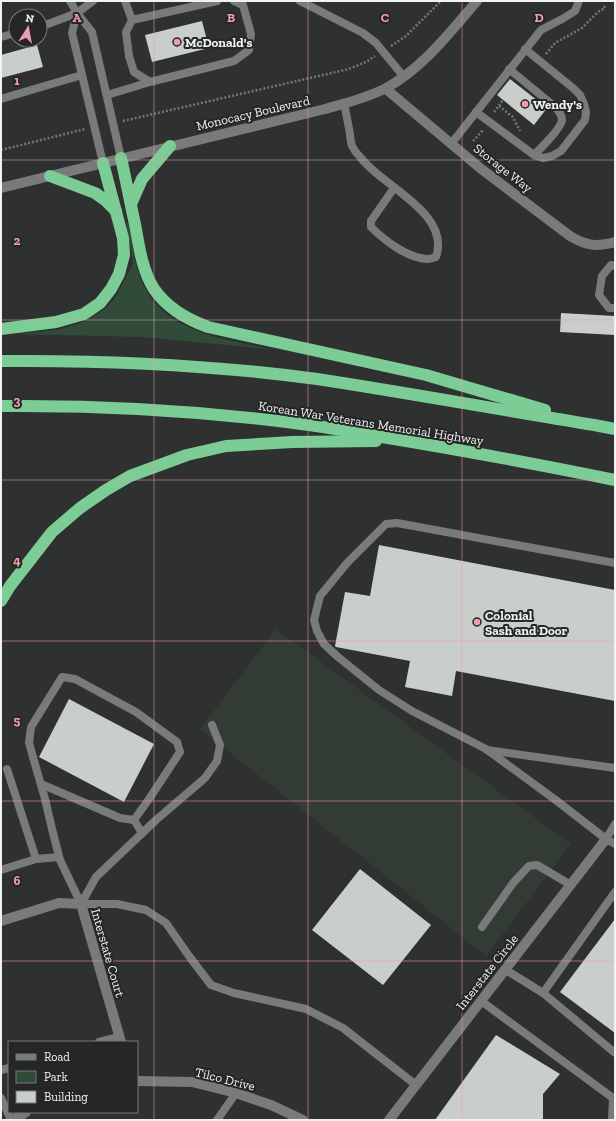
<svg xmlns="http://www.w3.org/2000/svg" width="616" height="1121" font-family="'Zilla Slab',serif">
<rect width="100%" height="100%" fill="#2e312f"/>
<polygon fill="#333b35" points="276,629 571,844 486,956 200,729"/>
<path fill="#304b39" d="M126 223H129C132 238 133 254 137 268 155 331 213 336 268 349L143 337 16 334 58 330 86 321 106 308 115 298 133 264 132 255Z"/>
<g fill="#cacecb">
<polygon points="202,21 209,48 152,62 145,35"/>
<polygon points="37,45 43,67 1,78 1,55"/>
<polygon points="510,79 547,108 534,125 497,95"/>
<polygon points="561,313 615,316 615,335 560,332"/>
<polygon points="379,545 615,590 615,701 456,671 452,696 405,687 410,661 336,647 335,646 345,592 370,596"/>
<polygon points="69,699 154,744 124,802 39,757"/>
<polygon points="360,869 431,925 383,985 312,930"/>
<polygon points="615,919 615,1033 560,992"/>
<polygon points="496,1035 560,1074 543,1094 543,1120 435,1120"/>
</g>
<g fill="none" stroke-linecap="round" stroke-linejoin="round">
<g stroke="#747775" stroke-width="2.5" stroke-dasharray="2 2" stroke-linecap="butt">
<polyline points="391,46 406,36 441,1"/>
<polyline points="546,54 555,43 582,28 598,12 605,8 603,4"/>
<polyline points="499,106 513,117 520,131"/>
<polyline points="494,112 503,100"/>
<polyline points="123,121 349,69 366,62 375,56"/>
<polyline points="473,141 483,130"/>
<polyline points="1,150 85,129"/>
</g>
<g stroke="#787b79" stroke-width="8">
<polyline points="70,1 77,13 92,32 121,158"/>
<polyline points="125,1 132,20"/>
<polyline points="217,1 132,20 126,32 129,56 134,72 150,82 234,61 249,50 251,34 243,5 234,1"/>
<polyline points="300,1 363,33 376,43 404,77"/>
<polyline points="77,13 72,33 103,163"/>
<polyline points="40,27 77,13 93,1"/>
<polyline points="1,37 16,33"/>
<path d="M509 69 554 106C558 110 562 114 562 120 561 129 541 148 534 155"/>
<polyline points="107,95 150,82"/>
<polyline points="1,99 82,75"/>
<path d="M344 103C346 113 348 123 350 134 350 137 351 142 352 146 354 150 358 155 361 158 383 187 451 213 436 257 433 258 430 259 427 259 407 258 384 240 371 227V221L394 188"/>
<polyline points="476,112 534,155 543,158 552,156 561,151 585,120 586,112 584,104 580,95 573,88 525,49"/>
<polyline points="451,144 541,30 564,18 575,11 579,1"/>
<polyline points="615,266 611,265 602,276 599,295 609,308 615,308"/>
<polyline points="615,563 397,523 386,524 347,563 320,596 314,620 317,631 324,644 338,657 379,690 412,711 486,749 557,801 606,839 615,844"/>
<polyline points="487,750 615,768"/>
<polyline points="7,769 36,859"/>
<polyline points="41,784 120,818 134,820 149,799 180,752 177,742 136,712 75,679 62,677 31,727 29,743 45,799 52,829 60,860 81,904"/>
<polyline points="134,820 142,833"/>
<polyline points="606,839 615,824"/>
<polyline points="1,870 36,859 59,857"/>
<polyline points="81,904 117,904 146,910 166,923 189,956 211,985 234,993 306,1009 343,1028 416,1085"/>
<polyline points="81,904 96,877 156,820 205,778 217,761 220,745 212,725"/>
<polyline points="482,927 513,883 529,866 537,865 571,885"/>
<polyline points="506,970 543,993 615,892"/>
<polyline points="543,993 615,1053"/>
<polyline points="481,1001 613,1098 612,1120"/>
<polyline points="99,1042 119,1037"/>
<polyline points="1,1070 9,1068"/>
<polyline points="1,1098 11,1120"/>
<polyline points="217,1120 236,1093"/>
</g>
<g stroke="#787b79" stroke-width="10">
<path d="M386 89 480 168 570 236C587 246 596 247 615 242"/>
<polyline points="1,921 59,903 81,904 121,1042"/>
<polyline points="137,1081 192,1082 236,1093 271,1105 303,1120"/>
<polyline points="14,1120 26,1112"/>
<polyline points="389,1120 606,839"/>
</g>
<path stroke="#787b79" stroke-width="10" d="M1 188 325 109C345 103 368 98 386 88 423 68 450 32 477 1"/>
<g stroke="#7ccc96" stroke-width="12">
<path d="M121 158C126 180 130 202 135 224 139 246 142 270 154 289 167 308 186 319 208 327L426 375 545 410"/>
<polyline points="50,176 95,193 105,200 116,211"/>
<polyline points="131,204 142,179 170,146"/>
<polyline points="1,329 56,322 84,314 100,303 111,289 119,274 124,255 123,238 103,163"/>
<path d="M1 361C106 360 213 365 317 379 409 393 501 410 594 425L615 429"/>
<path d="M1 406C104 405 207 411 309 425 331 428 354 432 376 436 456 449 536 464 615 480"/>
<polyline points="1,601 10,586 52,532 80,508 106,490 130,476 187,455 226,446 292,442 376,441"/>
</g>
</g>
<path fill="none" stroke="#f29aaf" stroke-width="1" stroke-opacity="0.55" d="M154 1V1120M308 1V1120M462 1V1120M1 160H615M1 320H615M1 480H615M1 641H615M1 801H615M1 961H615"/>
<g fill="#f29aaf" stroke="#242725" stroke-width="1.5">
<circle cx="177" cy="42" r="4"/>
<circle cx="525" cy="104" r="4"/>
<circle cx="477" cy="622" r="4"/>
</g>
<g text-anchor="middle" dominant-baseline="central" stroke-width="4" stroke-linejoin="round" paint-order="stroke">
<g font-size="13" font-weight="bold" fill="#f1f3f2" stroke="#242725" text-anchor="start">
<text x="185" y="42">McDonald's</text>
<text x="533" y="104">Wendy's</text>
<text x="485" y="615">Colonial<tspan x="485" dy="15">Sash and Door</tspan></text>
</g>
<g font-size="13" fill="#f1f3f2" stroke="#242725">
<text transform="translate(253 113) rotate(-13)">Monocacy Boulevard</text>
<text transform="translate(503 168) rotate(38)">Storage Way</text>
<text transform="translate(371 423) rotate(9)">Korean War Veterans Memorial Highway</text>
<text transform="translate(108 953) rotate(74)">Interstate Court</text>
<text transform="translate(487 972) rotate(-52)">Interstate Circle</text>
<text transform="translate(225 1079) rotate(14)">Tilco Drive</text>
</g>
</g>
<g font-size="13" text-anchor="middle" font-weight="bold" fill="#f29aaf" stroke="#242725" stroke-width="4" stroke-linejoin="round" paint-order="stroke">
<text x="77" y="22">A</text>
<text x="231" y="22">B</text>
<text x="385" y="22">C</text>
<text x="539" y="22">D</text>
<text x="17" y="85">1</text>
<text x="17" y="245">2</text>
<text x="17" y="405">3</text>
<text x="17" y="565">4</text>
<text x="17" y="725">5</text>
<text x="17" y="885">6</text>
</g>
<rect width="616" height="1121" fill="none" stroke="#f1f3f2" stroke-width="4"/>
<rect x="8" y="1041" width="130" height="72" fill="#242725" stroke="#767977"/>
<rect x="16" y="1054" width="20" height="6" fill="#787b79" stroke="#767977"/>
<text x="44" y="1061" font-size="12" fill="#f1f3f2">Road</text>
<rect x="16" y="1071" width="20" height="12" fill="#304b39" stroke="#767977"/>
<text x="44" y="1081" font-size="12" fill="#f1f3f2">Park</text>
<rect x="16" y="1091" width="20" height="12" fill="#cacecb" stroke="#767977"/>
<text x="44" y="1101" font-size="12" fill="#f1f3f2">Building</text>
<g transform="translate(28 28) rotate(11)"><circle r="19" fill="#242725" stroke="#767977"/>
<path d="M0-3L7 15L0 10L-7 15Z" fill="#f29aaf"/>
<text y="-6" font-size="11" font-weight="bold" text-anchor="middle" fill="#f1f3f2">N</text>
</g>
</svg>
